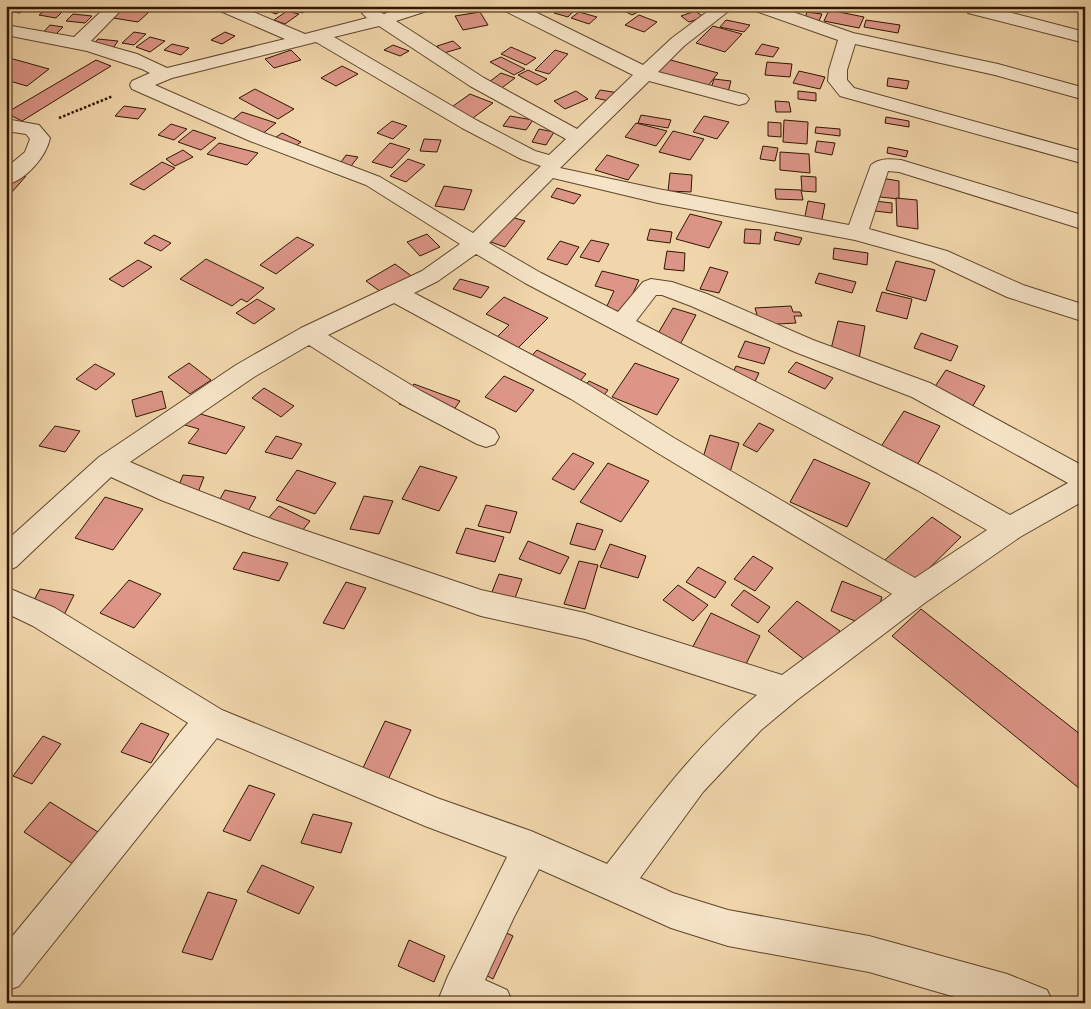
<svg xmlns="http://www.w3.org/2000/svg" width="1091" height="1009" font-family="'IM FELL Great Primer',serif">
<rect width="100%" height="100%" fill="#f1d6ab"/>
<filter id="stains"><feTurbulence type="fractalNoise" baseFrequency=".004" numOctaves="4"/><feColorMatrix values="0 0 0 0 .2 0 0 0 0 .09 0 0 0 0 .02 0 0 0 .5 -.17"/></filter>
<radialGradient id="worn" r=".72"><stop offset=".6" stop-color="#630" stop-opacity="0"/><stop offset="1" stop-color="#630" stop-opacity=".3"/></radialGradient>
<g fill="#dc9587" stroke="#301600">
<polygon points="13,6 27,6 20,13 7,11"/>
<polygon points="262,6 282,6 286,8 276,14 259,8"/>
<polygon points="292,6 313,6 302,13 289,8"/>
<polygon points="362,6 374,6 386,12 378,17 358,8"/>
<polygon points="561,6 573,6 577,7 568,17 554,13"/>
<polygon points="615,6 642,6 646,8 632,15"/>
<polygon points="119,7 149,12 138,22 107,17"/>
<polygon points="47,9 63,11 56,18 39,15"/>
<polygon points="829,10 864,17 859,28 824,21"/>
<polygon points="287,11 299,14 285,24 274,20"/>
<polygon points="695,11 704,17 689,22 681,16"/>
<polygon points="480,12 488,25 463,30 455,16"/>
<polygon points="579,12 597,17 589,24 571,18"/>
<polygon points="807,12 822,14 818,23 804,21"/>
<polygon points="73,14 92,16 85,23 66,21"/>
<polygon points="639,15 657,22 644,32 625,25"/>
<polygon points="726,20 750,25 744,32 720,27"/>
<polygon points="866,20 900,25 898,33 864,27"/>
<polygon points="50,25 63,27 49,41 37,39"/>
<polygon points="713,26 742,34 725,52 696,43"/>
<polygon points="134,32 146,34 134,45 122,43"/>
<polygon points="225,32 235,36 222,44 211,40"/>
<polygon points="150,37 165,41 150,52 136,47"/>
<polygon points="98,39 118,41 113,48 91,47"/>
<polygon points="453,41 461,48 444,53 437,46"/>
<polygon points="172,44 189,48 181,55 164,50"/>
<polygon points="762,44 779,48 773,57 755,54"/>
<polygon points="393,45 409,51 400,56 384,50"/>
<polygon points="511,47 536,58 526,65 501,54"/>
<polygon points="291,50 301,60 274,68 265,59"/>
<polygon points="555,50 568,54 549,74 535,70"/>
<polygon points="6,57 49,69 27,86 6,80"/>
<polygon points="501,57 525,69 514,75 490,62"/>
<polygon points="667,59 718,73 701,95 649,81"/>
<polygon points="96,60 111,66 22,121 6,113"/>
<polygon points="767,62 792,64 790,77 765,75"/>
<polygon points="342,66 358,74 336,86 321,78"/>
<polygon points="528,70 547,79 537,85 518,75"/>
<polygon points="799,71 825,77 820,89 793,83"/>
<polygon points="501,73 515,78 495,93 481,88"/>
<polygon points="888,78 909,81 907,89 887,86"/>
<polygon points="714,79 731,81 727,96 709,94"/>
<polygon points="255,89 294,109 278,119 239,98"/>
<polygon points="600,90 619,93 614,102 595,98"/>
<polygon points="576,91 588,99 565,109 554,101"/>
<polygon points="798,91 816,93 816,101 798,99"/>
<polygon points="470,94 493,103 465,124 442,114"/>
<polygon points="775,101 789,102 791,112 776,112"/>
<polygon points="124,106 146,109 138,119 115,116"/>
<polygon points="242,112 276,123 257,138 224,127"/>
<polygon points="641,115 671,120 668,128 638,123"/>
<polygon points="510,116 533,120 526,130 503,126"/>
<polygon points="704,116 729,122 717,139 693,132"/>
<polygon points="886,117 909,121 909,127 885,123"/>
<polygon points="784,120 808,122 807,144 783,142"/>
<polygon points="392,121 407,126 393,139 377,133"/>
<polygon points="768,122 781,123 781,137 768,136"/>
<polygon points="636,123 667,131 656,146 625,137"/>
<polygon points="171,124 187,129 174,140 158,135"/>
<polygon points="816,127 840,129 840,136 815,133"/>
<polygon points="539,129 554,132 546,145 532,142"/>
<polygon points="193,130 216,138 201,150 178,142"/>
<polygon points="673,131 704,139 690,160 659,152"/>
<polygon points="282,133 301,142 285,153 266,144"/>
<polygon points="424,139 441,140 437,152 420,151"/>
<polygon points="817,141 835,143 832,155 815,152"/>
<polygon points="219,143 258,153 247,165 207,154"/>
<polygon points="390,143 410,149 392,168 372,162"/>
<polygon points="763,146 778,148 775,161 760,159"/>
<polygon points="888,147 908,151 906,157 887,153"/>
<polygon points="183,150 193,157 175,166 166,159"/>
<polygon points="780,152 809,154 810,173 780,170"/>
<polygon points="346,155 358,157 348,170 337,168"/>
<polygon points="607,155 639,165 628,180 595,170"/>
<polygon points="408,159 425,165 406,182 390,176"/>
<polygon points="162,162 175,168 144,190 130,184"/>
<polygon points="6,173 26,176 12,192 6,192"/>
<polygon points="670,173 692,175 691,192 668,191"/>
<polygon points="801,176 816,177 816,192 802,191"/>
<polygon points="881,178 899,181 899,199 880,197"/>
<polygon points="444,186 472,190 464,210 435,206"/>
<polygon points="557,188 581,195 574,204 551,197"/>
<polygon points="775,189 801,190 803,200 776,199"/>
<polygon points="896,198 917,200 918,229 897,226"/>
<polygon points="866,200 892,203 892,213 866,210"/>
<polygon points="808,201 825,204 821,224 804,221"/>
<polygon points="690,214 722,222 709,248 676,239"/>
<polygon points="508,216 525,221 505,247 488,241"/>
<polygon points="650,229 672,232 670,243 647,240"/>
<polygon points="745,229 761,230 760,244 744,243"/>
<polygon points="776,232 802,238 799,245 774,240"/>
<polygon points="427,234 440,247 420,256 407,242"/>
<polygon points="154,235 171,243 161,251 144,243"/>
<polygon points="297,237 314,245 276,274 260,265"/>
<polygon points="591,240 609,244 599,262 580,257"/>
<polygon points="560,241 579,247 567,265 547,259"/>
<polygon points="834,248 868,253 867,265 833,259"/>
<polygon points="667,251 685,253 684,271 664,269"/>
<polygon points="206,259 264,288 247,302 241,299 232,306 180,279"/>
<polygon points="138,260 152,267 123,287 109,279"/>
<polygon points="896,261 935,270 926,301 886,290"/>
<polygon points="395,264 417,280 389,298 366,281"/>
<polygon points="710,267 728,272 719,293 700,289"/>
<polygon points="602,271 639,280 624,313 606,308 614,291 595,286"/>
<polygon points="819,273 856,282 852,293 815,283"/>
<polygon points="460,279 489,287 481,298 453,289"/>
<polygon points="882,292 912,299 907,319 876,311"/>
<polygon points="504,297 548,318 517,349 496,338 509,325 486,314"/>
<polygon points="257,299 275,309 254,324 236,313"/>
<polygon points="791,306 793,312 800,312 802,316 794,316 796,323 760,325 755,308"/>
<polygon points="673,308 696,315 677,350 653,342"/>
<polygon points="838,321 865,326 859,359 830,353"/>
<polygon points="921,333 958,346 951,361 914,348"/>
<polygon points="745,341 770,348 764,364 738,357"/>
<polygon points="537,350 586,374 571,392 521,367"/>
<polygon points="796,362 833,378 825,389 788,372"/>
<polygon points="189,363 211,380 190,394 168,377"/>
<polygon points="635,363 679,379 657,415 612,397"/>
<polygon points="95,364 115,374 96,390 76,379"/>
<polygon points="736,366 759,373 751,390 728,383"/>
<polygon points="946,370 985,386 969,412 930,394"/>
<polygon points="504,376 534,390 516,412 485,397"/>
<polygon points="589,381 608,390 594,408 574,398"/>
<polygon points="414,384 460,401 446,421 399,404"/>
<polygon points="264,388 294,406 281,417 252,398"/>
<polygon points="162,391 166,408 136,417 132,400"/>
<polygon points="187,410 245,427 226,454 188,443 199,429 178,423"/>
<polygon points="904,411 940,426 909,479 871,462"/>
<polygon points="759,423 774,430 757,452 743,445"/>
<polygon points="55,426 80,431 65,452 39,446"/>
<polygon points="710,435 739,443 730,472 701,464"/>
<polygon points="276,436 302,444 292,459 265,452"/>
<polygon points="573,453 594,463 574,490 552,479"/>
<polygon points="814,459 870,483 847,527 790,502"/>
<polygon points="608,463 649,481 621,522 580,502"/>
<polygon points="420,466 457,477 439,511 402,499"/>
<polygon points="297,470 336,483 315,514 276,500"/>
<polygon points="183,475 204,477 195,500 174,498"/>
<polygon points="225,490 256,497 242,522 211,515"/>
<polygon points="364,496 393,501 379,534 350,529"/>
<polygon points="105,497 143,509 113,550 75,538"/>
<polygon points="486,505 517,512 510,533 478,526"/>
<polygon points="279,506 310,521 290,546 258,530"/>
<polygon points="932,517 961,537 906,591 875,569"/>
<polygon points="577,523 603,530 595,550 570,544"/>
<polygon points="466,528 504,537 495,562 456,553"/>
<polygon points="528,541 569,557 560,574 519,559"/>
<polygon points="610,544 646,556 638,578 600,567"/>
<polygon points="243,552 288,563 279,581 233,569"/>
<polygon points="753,556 773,568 755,591 734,579"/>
<polygon points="579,561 598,565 585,609 564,604"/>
<polygon points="698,567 726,582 715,598 686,582"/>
<polygon points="499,574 522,579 510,612 486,607"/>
<polygon points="129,580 161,594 134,628 100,613"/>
<polygon points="842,581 882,597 872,628 831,611"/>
<polygon points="346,582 366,588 344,629 323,623"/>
<polygon points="678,585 708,605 693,621 663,600"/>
<polygon points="40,589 74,595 61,621 26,615"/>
<polygon points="744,590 770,607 758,623 731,605"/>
<polygon points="797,601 840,631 810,664 768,631"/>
<polygon points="921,609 1085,738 1085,793 892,636"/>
<polygon points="711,613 760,636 741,674 691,650"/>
<polygon points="385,721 411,730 380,797 354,787"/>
<polygon points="141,723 169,734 151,763 121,752"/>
<polygon points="43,736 61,744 32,784 13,776"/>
<polygon points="249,785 275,794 250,841 223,831"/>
<polygon points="50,802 98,832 73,864 24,832"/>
<polygon points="313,814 352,823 341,853 301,843"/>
<polygon points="262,865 314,887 299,914 247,892"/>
<polygon points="208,892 237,900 212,960 182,952"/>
<polygon points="488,924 513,936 493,979 468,966"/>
<polygon points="409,940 445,956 434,982 398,966"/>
</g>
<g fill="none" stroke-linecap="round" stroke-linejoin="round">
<defs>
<g id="street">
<path d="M107 6H125L91 41 137 54 167 68 285 39 218 10 216 6H239L305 34 367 18 362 13 365 9 371 8 384 14 406 6H432L430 10 396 21 484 78 577 129 633 75 503 10 501 6H523L643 65 672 38 715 6H735L684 46 658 72 746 95 749 99 746 103 739 105 649 81 560 168 658 189 849 225 871 165C880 158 890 159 901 160L1085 216V230L899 172 888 171 869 229 947 251 1023 285 1085 305V322L1007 297 931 261 855 240 658 203 553 178 489 243 541 273 618 312 643 282 651 279 672 282 707 294 813 340 930 383 1085 467V500L1020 537 926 602 797 700 761 730 703 792 640 878 673 893 728 910 869 936 1007 974 1047 990 1053 1003H976L869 972 728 946 671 928 539 869 514 917 485 980 507 990 513 1003H437L448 976 507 857 425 826 217 738 19 986 6 991V944L188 723 33 626 6 613V587L55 608 222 710 437 798 531 831 607 864C655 802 696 745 757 695L585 639 481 616 254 536 161 500 111 477 16 567 6 571V541L99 457 236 365 301 328 422 271 460 244 366 185 250 141 132 89 130 85 132 81 150 73 142 69 87 51 6 35V25L74 37ZM379 26 470 86 566 139 549 155 535 151 476 120 334 37ZM316 42 462 128 521 159 541 166 473 233 380 177 264 133 155 85 172 78ZM476 254 525 283 917 490 987 530 915 578 674 438 589 385 414 293 438 281ZM656 295H662L691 306 795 352 912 397 1068 483 1010 515 937 474 636 321ZM394 303 571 399 656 452 892 594 782 675 585 613 481 590 274 520 181 484 130 462 254 377 309 345 403 405 477 444 486 447 495 444 499 437 495 430 421 391 328 335Z"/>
<polygon points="751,6 776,6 853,33 998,64 1085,88 1085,100 995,75 855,44 847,70 847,80 854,88 1085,152 1085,164 840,96 828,81 829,70 838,40 753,10"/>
<polygon points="967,6 985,6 1085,32 1085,43 968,13 965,9"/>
<path d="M6 119 39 125 50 138C46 157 26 180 6 185V168L25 152 30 139 26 134 6 131Z"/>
</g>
</defs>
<use href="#street" stroke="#60462b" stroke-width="2"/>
<polyline stroke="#301600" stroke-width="2.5" stroke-dasharray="2.5 2" stroke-linecap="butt" points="59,118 113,96"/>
<use href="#street" fill="#f6e4c8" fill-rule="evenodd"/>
</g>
<rect width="1091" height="1009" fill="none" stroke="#f1d6ab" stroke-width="25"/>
<rect x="8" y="8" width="1076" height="994" fill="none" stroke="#301600" stroke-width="2.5"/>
<rect x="12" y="12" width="1066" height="984" fill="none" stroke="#301600"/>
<rect width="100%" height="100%" filter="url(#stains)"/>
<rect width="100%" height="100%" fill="url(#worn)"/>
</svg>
